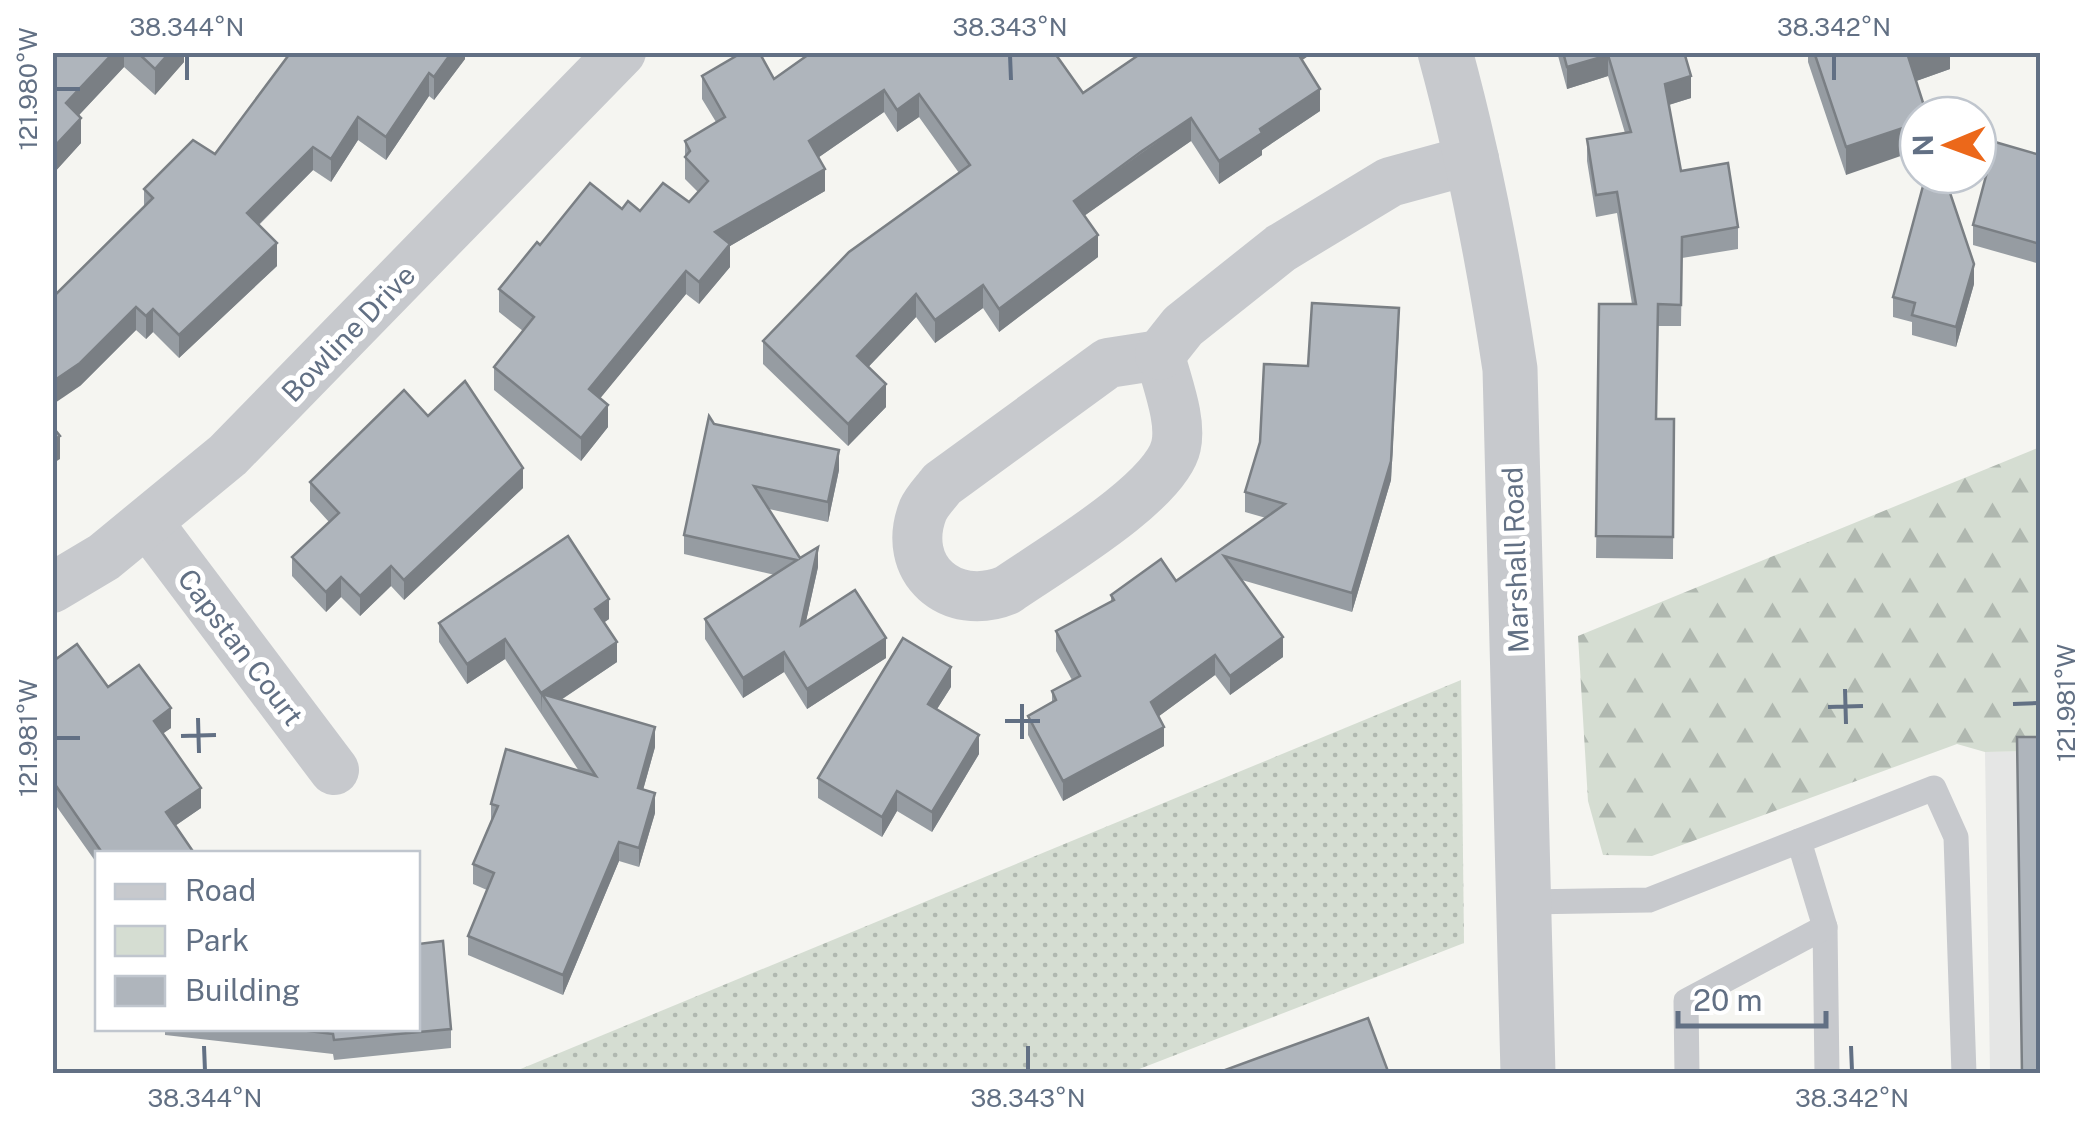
<svg xmlns="http://www.w3.org/2000/svg" width="2093" height="1126" font-family="'Public Sans',sans-serif">
<defs>
<pattern id="green-dots" width="8" height="8" patternUnits="userSpaceOnUse" patternTransform="scale(2.5)"><rect width="8" height="8" fill="#d5ddd2"/><path d="M2 2h.1M6 6h.1" fill="none" stroke="#b0b8b0" stroke-width="1.8" stroke-linecap="round"/></pattern>
<pattern id="forest-firs" width="22" height="20" patternUnits="userSpaceOnUse" patternTransform="scale(2.5)"><rect width="22" height="20" fill="#d5ddd2"/><path d="M5 1l3.5 6h-7zM16 11l3.5 6h-7z" fill="#b0b8b0"/></pattern>
</defs>
<rect width="100%" height="100%" fill="#f5f5f1"/>
<polygon fill="#e5e6e5" points="2040,751 2040,1073 1990,1073 1985,752"/>
<polygon fill="url(#green-dots)" points="1461,680 1464,943 1129,1073 511,1073"/>
<polygon fill="url(#forest-firs)" points="2040,447 2040,751 1985,752 1957,744 1652,856 1603,855 1588,801 1578,636"/>
<g fill="none" stroke-linecap="round" stroke-linejoin="round">
<g stroke="#c7c9cd" stroke-width="25">
<polyline points="1799,841 1825,927 1827,1074"/>
<polyline points="1526,902 1649,900 1934,788 1956,837 1964,1074"/>
<polyline points="1687,1074 1686,1001 1825,927"/>
</g>
<g stroke="#c7c9cd" stroke-width="50">
<path d="M1160 355C1166 381 1182 419 1176 446 1166 493 1047 562 1007 590 951 613 900 569 923 510 927 501 936 492 942 484L1108 363Z"/>
<polyline points="1160,355 1183,326 1281,248 1390,182 1474,159"/>
<polyline points="148,523 334,770"/>
<polyline points="52,588 104,557 228,455 621,52"/>
</g>
<path stroke="#c7c9cd" stroke-width="55" d="M1445 52C1474 158 1494 262 1510 369L1528 1074"/>
</g>
<g fill="#969ca2">
<polygon points="52,52 184,52 184,62 155,95 124,67 79,115 81,143 52,175"/>
<polygon points="465,52 465,59 434,100 429,96 386,160 358,140 331,182 313,170 259,225 277,266 179,358 153,332 146,339 136,330 80,386 144,206 144,189 215,154"/>
<polygon points="1143,52 1314,52 1302,60 1320,111 1262,150 1262,155 1219,184 1191,141 1142,174 1084,216 1098,257 999,332 983,308 935,343 916,317 868,367 886,407 848,446 763,364 763,341 959,173 919,117 897,132 884,112 819,157 825,191 730,246 730,267 699,304 686,294 600,398 608,427 581,461 494,390 494,367 523,331 499,312 499,289 540,245 622,209 640,211 689,202 698,192 685,179 685,141 716,122 702,99 702,76 1083,93"/>
<polygon points="1557,52 1684,52 1691,98 1669,105 1681,171 1738,227 1738,249 1682,258 1681,326 1658,326 1656,419 1674,419 1673,559 1596,558 1599,304 1632,304 1617,213 1596,217 1587,161 1587,139 1625,133 1608,76 1567,89"/>
<polygon points="1808,52 1950,52 1950,69 1916,81 1846,175 1808,62"/>
<polygon points="2040,155 2040,264 1973,245 1973,225"/>
<polygon points="1974,284 1956,347 1912,335 1912,322 1893,317 1893,297"/>
<polygon points="1399,327 1391,480 1352,612 1242,580 1283,657 1230,695 1215,675 1159,716 1164,746 1063,801 1028,735 1028,716 1052,703 1052,691 1072,680 1056,651 1056,631 1111,602 1111,595 1176,581 1266,518 1245,512 1245,492 1308,366"/>
<polygon points="428,416 523,488 404,600 391,586 360,616 341,597 326,612 292,576 292,557 329,522 310,501 310,482"/>
<polygon points="714,424 839,470 828,522 769,509 800,558 818,567 806,621 886,658 807,709 784,672 743,698 705,639 705,619 775,575 684,554 684,535"/>
<polygon points="609,619 604,622 617,662 561,700 655,747 643,790 655,813 639,867 619,861 563,995 468,955 468,936 487,890 473,884 473,864 491,822 491,804 579,771 505,659 467,684 439,642 439,623"/>
<polygon points="52,662 108,687 171,728 163,733 201,808 175,826 192,854 98,854 98,865 52,800"/>
<polygon points="951,687 937,709 979,754 932,832 897,811 882,837 818,798 818,778"/>
<polygon points="165,1028 451,1029 451,1048 334,1060 333,1054 165,1035"/>
</g>
<g fill="#7a7f84">
<polygon points="114,52 124,52 124,67 66,129 66,103"/>
<polygon points="170,52 184,52 184,62 155,95 155,69"/>
<polygon points="452,52 465,52 465,59 434,100 434,77"/>
<polygon points="1292,52 1314,52 1292,67"/>
<polygon points="1918,52 1950,52 1950,69 1908,84 1908,56"/>
<polygon points="1608,55 1608,76 1567,89 1567,67"/>
<polygon points="429,73 429,96 386,160 386,137"/>
<polygon points="1691,76 1691,98 1665,106 1665,84"/>
<polygon points="1320,89 1320,111 1262,150 1262,155 1219,184 1219,161 1260,129"/>
<polygon points="884,90 884,112 809,164 809,141"/>
<polygon points="919,94 919,117 897,132 897,110"/>
<polygon points="358,117 358,140 331,182 331,159"/>
<polygon points="81,118 81,143 52,175 52,149"/>
<polygon points="1191,118 1191,141 1074,223 1074,201"/>
<polygon points="1918,123 1918,150 1846,175 1846,147"/>
<polygon points="313,147 313,170 247,236 247,213"/>
<polygon points="825,169 825,191 730,246 730,267 699,304 699,282 715,232"/>
<polygon points="1098,235 1098,257 999,332 999,309"/>
<polygon points="277,243 277,266 179,358 179,335"/>
<polygon points="1974,264 1974,284 1956,347 1956,327"/>
<polygon points="686,271 686,294 589,412 589,389"/>
<polygon points="983,285 983,308 935,343 935,320"/>
<polygon points="916,294 916,317 857,379 857,356"/>
<polygon points="136,307 136,330 80,386 52,405 52,382"/>
<polygon points="1399,308 1391,480 1352,612 1352,593"/>
<polygon points="153,309 153,332 146,339 146,316"/>
<polygon points="886,384 886,407 848,446 848,424"/>
<polygon points="608,405 608,427 581,461 581,438"/>
<polygon points="60,436 60,459 52,464 52,441"/>
<polygon points="839,450 839,470 828,522 828,502"/>
<polygon points="523,468 523,488 404,600 404,580"/>
<polygon points="818,547 818,567 801,644 801,625"/>
<polygon points="391,566 391,586 360,616 360,596"/>
<polygon points="341,577 341,597 326,612 326,592"/>
<polygon points="609,599 609,619 595,629 595,609"/>
<polygon points="1283,637 1283,657 1230,695 1230,676"/>
<polygon points="886,638 886,658 807,709 807,689"/>
<polygon points="505,639 505,659 467,684 467,664"/>
<polygon points="617,642 617,662 550,707 542,694 541,713 541,693"/>
<polygon points="784,652 784,672 743,698 743,678"/>
<polygon points="1215,655 1215,675 1151,722 1151,702"/>
<polygon points="951,667 951,687 928,723 928,704"/>
<polygon points="171,708 171,728 154,740 154,721"/>
<polygon points="655,727 655,747 638,808 638,788"/>
<polygon points="1164,727 1164,746 1063,801 1063,781"/>
<polygon points="979,735 979,754 932,832 932,812"/>
<polygon points="201,788 201,808 166,832 166,812"/>
<polygon points="897,791 897,811 882,837 882,817"/>
<polygon points="655,793 655,813 639,867 639,848"/>
<polygon points="619,842 619,861 563,995 563,975"/>
</g>
<g fill="#afb5bc" stroke="#7a7f84" stroke-width="2.5">
<polygon points="52,52 114,52 66,103 81,118 52,149"/>
<polygon points="137,52 170,52 155,69"/>
<polygon points="291,52 452,52 434,77 429,73 386,137 358,117 331,159 313,147 247,213 277,243 179,335 153,309 146,316 136,307 80,363 52,382 52,298 153,198 144,189 193,140 215,154"/>
<polygon points="743,52 759,52 774,79 812,52 1054,52 1083,93 1143,52 1297,52 1320,89 1260,129 1262,133 1219,161 1191,118 1142,151 1074,201 1098,235 999,309 983,285 935,320 916,294 857,356 886,384 848,424 763,341 849,252 970,165 919,94 897,110 884,90 809,141 825,169 715,232 730,244 699,282 686,271 589,389 608,405 581,438 494,367 534,317 499,289 537,242 540,245 590,183 622,209 628,201 640,211 663,183 689,202 708,181 685,157 690,151 685,141 725,117 702,76"/>
<polygon points="1563,52 1684,52 1691,76 1665,84 1681,171 1728,163 1738,227 1682,237 1681,305 1658,304 1656,419 1674,419 1673,537 1596,536 1599,304 1636,304 1617,192 1596,195 1587,139 1631,132 1608,55 1567,67"/>
<polygon points="1814,52 1918,52 1908,56 1927,115 1918,115 1918,123 1846,147"/>
<polygon points="1995,142 2040,155 2040,244 1973,225"/>
<polygon points="1926,175 1944,175 1974,264 1956,327 1912,315 1915,303 1893,297"/>
<polygon points="1312,303 1399,308 1391,461 1352,593 1224,556 1283,637 1230,676 1215,655 1151,702 1164,727 1063,781 1028,716 1056,700 1052,691 1080,676 1056,631 1114,600 1111,595 1161,559 1176,581 1285,504 1245,492 1260,442 1264,364 1308,366"/>
<polygon points="465,381 523,468 404,580 391,566 360,596 341,577 326,592 292,557 339,513 310,482 404,390 428,416"/>
<polygon points="709,416 714,424 839,450 828,502 754,486 800,558 818,547 801,625 855,590 886,638 807,689 784,652 743,678 705,619 797,560 684,535"/>
<polygon points="52,426 60,436 52,441"/>
<polygon points="568,536 609,599 595,609 617,642 541,693 505,639 467,664 439,623"/>
<polygon points="903,638 951,667 928,704 979,735 932,812 897,791 882,817 818,778"/>
<polygon points="77,644 108,687 139,665 171,708 154,721 201,788 166,812 192,850 186,854 103,854 52,780 52,662"/>
<polygon points="542,694 655,727 638,788 655,793 639,848 619,842 563,975 468,936 494,873 473,864 498,806 491,804 506,749 596,776"/>
<polygon points="2017,737 2040,737 2040,1074 2022,1074"/>
<polygon points="443,941 451,1029 334,1040 333,1034 284,1028 418,1028 418,944"/>
<polygon points="1368,1018 1389,1074 1226,1074 1225,1070"/>
</g>
<path fill="none" stroke="#627084" stroke-width="4" d="M187 55V80M1010 55 1011 80M1834 55V80M55 89H80M1845 689 1846 724M1022 704V739M2013 704 2038 703M1828 707 1863 706M198 718 199 753M1005 721H1040M181 736 216 735M55 738H80M204 1046 205 1071M1028 1046V1071M1851 1046 1852 1071"/>
<g text-anchor="middle" dominant-baseline="central" stroke-width="10" stroke-linejoin="round" paint-order="stroke">
<g font-size="28" fill="#627084" stroke="#fff">
<text transform="translate(348 333) rotate(-46)">Bowline Drive</text>
<text transform="translate(1515 560) rotate(-92)">Marshall Road</text>
<text transform="translate(241 647) rotate(53)">Capstan Court</text>
</g>
</g>
<rect width="2093" height="1126" fill="none" stroke="#ffffff" stroke-width="110"/>
<rect x="95" y="851" width="325" height="180" fill="#ffffff" stroke="#c0c6ce" stroke-width="2.5"/>
<rect x="115" y="884" width="50" height="15" fill="#c7c9cd" stroke="#c0c6ce" stroke-width="2.5"/>
<text x="185" y="901" font-size="30" fill="#627084">Road</text>
<rect x="115" y="926" width="50" height="30" fill="#d5ddd2" stroke="#c0c6ce" stroke-width="2.5"/>
<text x="185" y="951" font-size="30" fill="#627084">Park</text>
<rect x="115" y="976" width="50" height="30" fill="#afb5bc" stroke="#c0c6ce" stroke-width="2.5"/>
<text x="185" y="1001" font-size="30" fill="#627084">Building</text>
<g transform="translate(1948 145) rotate(269)"><circle r="48" fill="#ffffff" stroke="#c0c6ce" stroke-width="2.5"/>
<path d="M0-8L18 38L0 25L-18 38Z" fill="#ec681a"/>
<text y="-15" font-size="28" font-weight="bold" text-anchor="middle" fill="#627084">N</text>
</g>
<path d="M1678 1011v15h148v-15" fill="none" stroke="#627084" stroke-width="5"/>
<text x="1693" y="1011" font-size="30" fill="#627084" stroke="#ffffff" stroke-width="8" paint-order="stroke">20 m</text>
<rect x="55" y="55" width="1983" height="1016" fill="none" stroke="#627084" stroke-width="4"/>
<g font-size="25" text-anchor="middle" fill="#627084">
<text x="187" y="36">38.344°N</text>
<text x="1010" y="36">38.343°N</text>
<text x="1834" y="36">38.342°N</text>
<text transform="translate(28 89) rotate(-90)" y="9">121.980°W</text>
<text transform="translate(2066 703) rotate(-90)" y="9">121.981°W</text>
<text transform="translate(28 738) rotate(-90)" y="9">121.981°W</text>
<text x="205" y="1107">38.344°N</text>
<text x="1028" y="1107">38.343°N</text>
<text x="1852" y="1107">38.342°N</text>
</g>
</svg>
